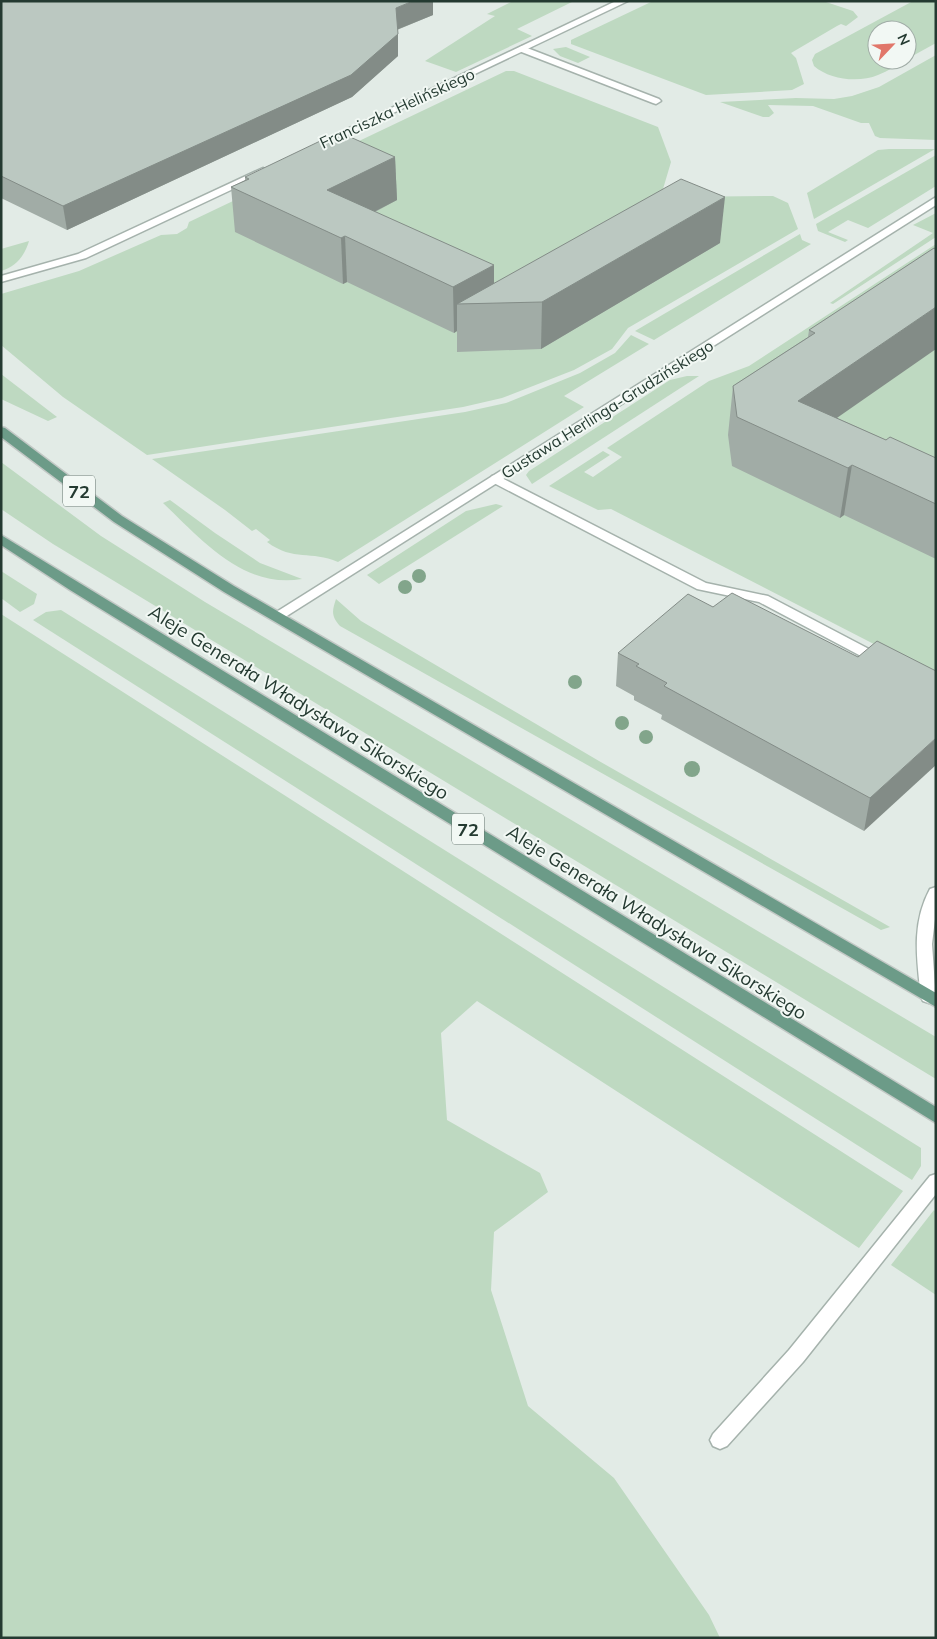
<svg xmlns="http://www.w3.org/2000/svg" width="937" height="1639" font-family="Mulish,sans-serif">
<rect width="100%" height="100%" fill="#e2ebe6"/>
<g fill="#bed9c1">
<polygon points="513,1 574,1 517,29 532,36 456,72 425,61 495,16 487,14"/>
<polygon points="653,1 823,1 853,11 858,17 846,26 841,24 837,26 791,53 796,58 804,84 792,90 706,95 571,44 571,40"/>
<path d="M913 1H936V43L907 59V30H877V60H906C897 65 888 71 878 75 859 83 830 80 814 66L812 60 815 54Z"/>
<polygon points="566,47 590,57 578,63 560,56 553,49"/>
<polygon points="936,55 936,140 880,138 875,136 869,123 861,123 813,106 768,105 774,113 769,117 763,117 720,102 796,98 834,99 852,96 879,87"/>
<polygon points="506,71 514,71 658,127 671,162 663,189 674,192 675,197 773,196 788,203 798,229 628,328 612,349 574,370 502,398 463,407 147,455 63,397 1,345 1,294 79,271 161,235 177,234 187,228 189,222"/>
<polygon points="889,149 935,149 814,219 807,193 878,150"/>
<polygon points="936,155 936,186 868,228 848,220 828,232 848,240 845,242 818,231 816,224"/>
<polygon points="936,213 936,237 833,304 830,303 933,233 913,225"/>
<polygon points="800,234 802,240 811,244 654,340 635,331"/>
<path d="M29 241C25 255 16 267 1 271V249Z"/>
<polygon points="936,244 936,676 611,509 598,510 549,486 603,451 610,455 584,472 593,477 622,457 607,448 709,381 749,366"/>
<path d="M631 335 649 344 564 396 584 407 338 562C311 550 294 562 267 542L270 540 256 529 252 531 225 510 152 459 465 412 506 403 580 373 615 353Z"/>
<polygon points="1,374 57,417 48,421 1,399"/>
<polygon points="687,376 699,376 532,484 526,475 529,471 670,380"/>
<polygon points="1,462 101,536 205,602 936,1037 936,1079 53,544 1,509"/>
<path d="M170 500 215 533 260 563 302 579C243 589 202 540 163 503Z"/>
<polygon points="496,504 503,506 379,584 367,575 466,511"/>
<polygon points="1,571 37,594 34,604 20,612 1,598"/>
<path d="M336 599 361 621 599 761 890 927 881 930 340 626C331 616 332 611 336 599Z"/>
<polygon points="61,610 921,1148 921,1166 912,1180 33,620 46,612"/>
<polygon points="1,614 903,1191 859,1248 477,1001 441,1033 447,1120 540,1173 548,1192 494,1232 491,1290 528,1406 614,1478 709,1615 720,1638 1,1638"/>
<polygon points="934,1210 936,1212 936,1295 891,1265"/>
</g>
<g fill="none" stroke-linecap="round" stroke-linejoin="round">
<defs>
<g id="lane">
<polygon points="522,46 659,99 661,101 656,104 653,103 519,51 517,49"/>
<polygon points="496,475 706,583 768,596 886,658 888,661 886,664 876,664 759,602 697,589 492,482 490,479 492,476"/>
<polygon points="936,1174 936,1194 803,1362 727,1446 720,1449 713,1446 710,1440 713,1434 789,1350 930,1176"/>
</g>
<g id="street">
<polygon points="616,1 628,1 328,144 325,145 320,142"/>
<polygon points="263,168 268,171 267,173 86,258 1,282 1,276 78,254"/>
<polygon points="936,197 936,205 282,619 272,619 270,616"/>
<path d="M936 887V911L932 944 936 1000 929 1003 923 1001 921 997C917 959 911 924 930 889Z"/>
</g>
<g id="primary">
<polygon points="1,427 5,428 122,516 234,586 936,993 936,1007 224,592 114,522 1,437"/>
<polygon points="1,535 936,1107 936,1123 70,590 1,545"/>
</g>
</defs>
<use href="#lane" stroke="#a5b2ac" stroke-width="3"/>
<use href="#street" stroke="#a5b2ac" stroke-width="3"/>
<use href="#primary" stroke="#c2c8c5" stroke-width="3"/>
<use href="#lane" fill="#fff" fill-rule="evenodd"/>
<use href="#street" fill="#fff" fill-rule="evenodd"/>
<use href="#primary" fill="#6c9b88" fill-rule="evenodd"/>
</g>
<g fill="#82a58b">
<circle cx="419" cy="576" r="7"/>
<circle cx="405" cy="587" r="7"/>
<circle cx="575" cy="682" r="7"/>
<circle cx="622" cy="723" r="7"/>
<circle cx="646" cy="737" r="7"/>
<circle cx="692" cy="769" r="8"/>
</g>
<g fill="#a1aca6">
<polygon points="1,1 433,15 397,30 398,56 352,97 67,230 1,198"/>
<polygon points="395,157 397,200 375,212 494,283 720,243 541,349 457,352 457,331 454,333 347,282 343,284 235,232 231,187 245,180 245,177"/>
<polygon points="934,248 837,418 886,440 936,458 936,559 844,515 840,518 732,466 728,435 733,386 808,337 809,330"/>
<polygon points="713,607 858,657 936,671 864,831 661,719 662,715 634,700 634,696 616,686 618,653"/>
</g>
<g fill="#838c87">
<polygon points="413,1 433,1 433,15 396,30 396,8"/>
<polygon points="398,34 398,56 352,97 67,230 63,206"/>
<polygon points="395,157 397,200 331,234 327,190"/>
<polygon points="725,197 720,243 541,349 542,302"/>
<polygon points="345,236 347,282 343,284 341,238"/>
<polygon points="494,265 494,303 457,304 457,331 454,333 453,287"/>
<polygon points="936,307 936,349 798,445 798,401"/>
<polygon points="852,465 844,515 840,518 848,468"/>
<polygon points="936,738 936,765 864,831 870,798"/>
</g>
<g fill="#bbc8c1" stroke="#838c87">
<polygon points="1,1 413,1 396,8 398,34 351,75 63,206 1,176"/>
<polygon points="339,132 395,157 327,190 494,265 453,287 345,236 341,238 231,187 249,179 245,177"/>
<polygon points="681,179 725,197 542,302 457,304"/>
<polygon points="934,248 936,249 936,307 798,401 886,440 890,437 936,458 936,504 852,465 848,468 737,417 733,386 815,333 809,330"/>
<polygon points="732,593 858,657 877,641 936,671 936,738 870,798 664,686 667,683 636,666 639,664 618,653 688,594 713,607"/>
</g>
<g text-anchor="middle" dominant-baseline="central" stroke-width="4" stroke-linejoin="round" paint-order="stroke">
<g font-size="16" fill="#243a31" stroke="#f2f8f4">
<text transform="translate(397 108) rotate(-25)">Franciszka Helińskiego</text>
<text transform="translate(607 409) rotate(-32)">Gustawa Herlinga-Grudzińskiego</text>
</g>
<g fill="#f2f8f4" stroke="#62736c" stroke-width="1">
<rect x="63" y="475.5" width="32" height="31" rx="4"/>
<rect x="452" y="813.5" width="32" height="31" rx="4"/>
</g>
<g font-size="18" font-weight="bold" fill="#243a31">
<text x="79" y="491">72</text>
<text x="468" y="829">72</text>
</g>
<g font-size="19" fill="#243a31" stroke="#f2f8f4">
<text transform="translate(299 702) rotate(32)">Aleje Generała Władysława Sikorskiego</text>
<text transform="translate(657 922) rotate(32)">Aleje Generała Władysława Sikorskiego</text>
</g>
</g>
<rect width="937" height="1639" fill="none" stroke="#243a31" stroke-width="5"/>
<g transform="translate(892 45) rotate(65)"><circle r="24" fill="#f2f8f4" stroke="#a0aca6"/>
<path d="M0-4L9 19L0 12L-9 19Z" fill="#e1776a"/>
<text y="-8" font-size="14" font-weight="bold" text-anchor="middle" fill="#243a31">N</text>
</g>
</svg>
